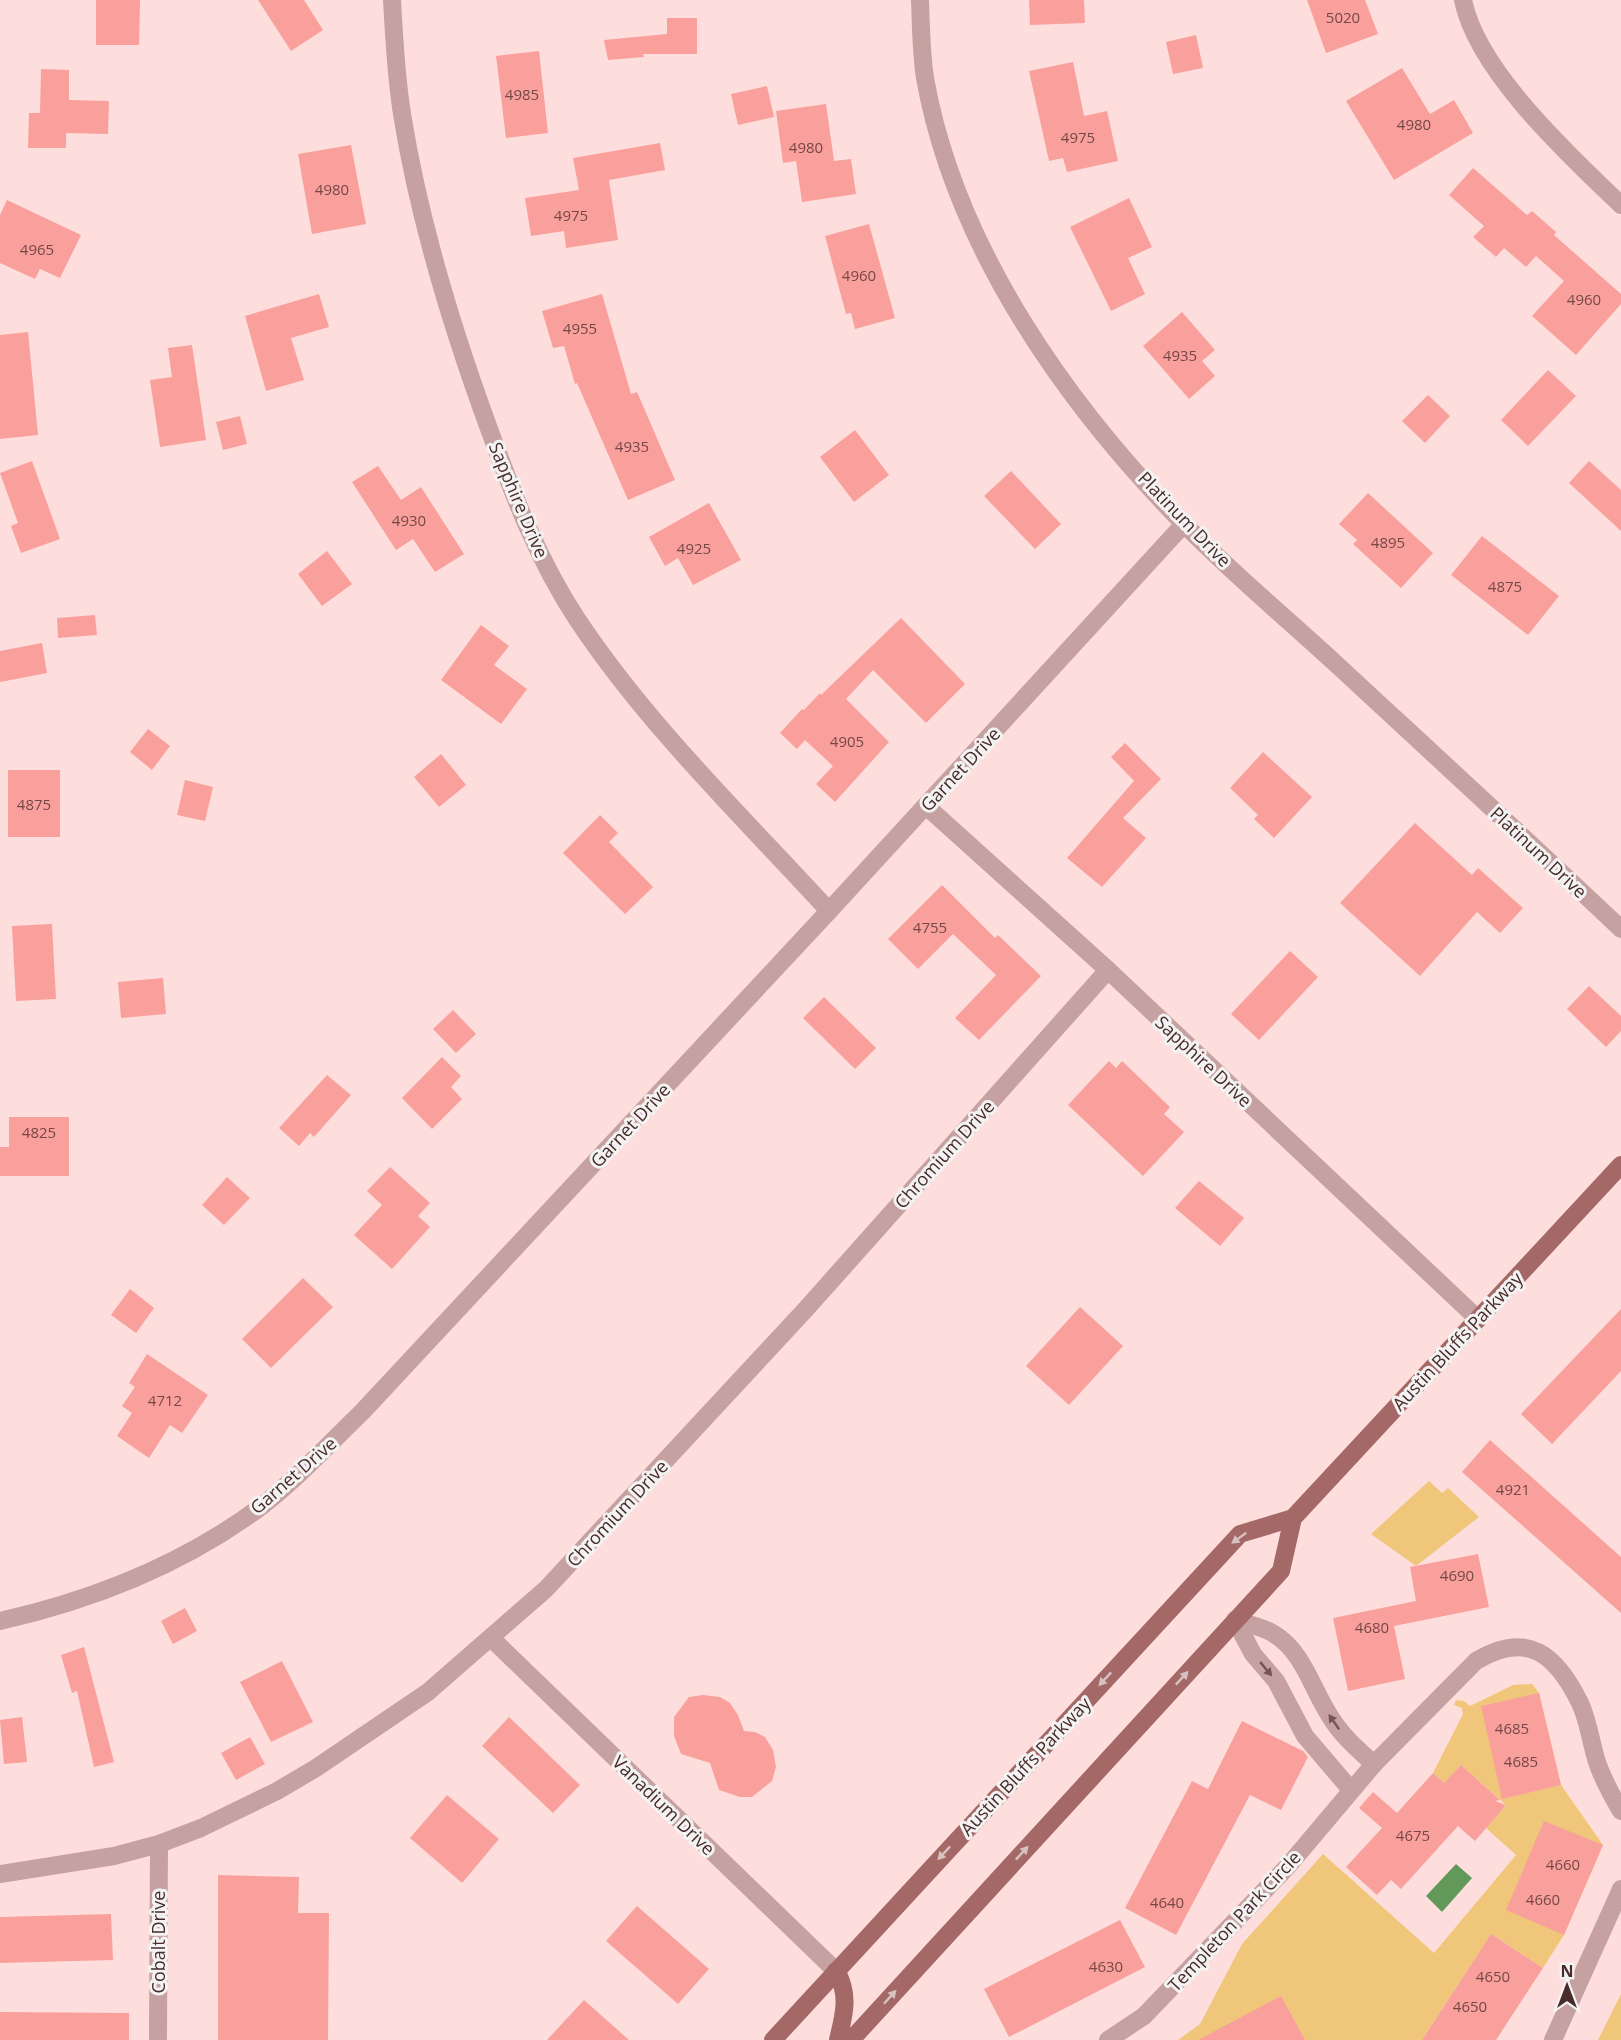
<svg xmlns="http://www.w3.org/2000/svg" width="1621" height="2040" font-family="'Open Sans',sans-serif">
<rect width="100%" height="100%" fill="#fededc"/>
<g fill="#f0c67a">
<polygon points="1429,1481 1442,1493 1448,1488 1479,1517 1416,1566 1371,1534"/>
<polygon points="1532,1684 1539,1693 1561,1785 1603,1845 1564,1935 1543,1968 1491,1934 1422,2040 1178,2040 1200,2024 1242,1944 1323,1854 1434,1953 1516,1855 1486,1828 1506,1805 1461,1765 1444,1783 1433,1773 1463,1714 1462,1708 1454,1705 1456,1700 1464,1701 1470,1706 1513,1685"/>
<polygon points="1621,1994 1621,2040 1598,2040"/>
</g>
<polygon fill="#62995b" points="1456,1864 1472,1878 1442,1912 1426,1896"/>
<g fill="#f9a09d">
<polygon points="96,0 140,0 139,45 96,45"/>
<polygon points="258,0 304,0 323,30 291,51"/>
<polygon points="1029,0 1084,0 1085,23 1030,25"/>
<polygon points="1307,0 1365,0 1378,34 1326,53"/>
<polygon points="667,18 697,18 697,54 643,54 644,57 608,60 604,40 667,34"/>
<polygon points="1196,35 1203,68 1173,74 1166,42"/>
<polygon points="539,51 548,133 506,138 496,56"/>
<polygon points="1073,62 1084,116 1107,111 1118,161 1067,172 1063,158 1049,161 1029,71"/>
<polygon points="1402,68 1430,114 1454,100 1473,133 1394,180 1346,101"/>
<polygon points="41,69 69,70 69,100 109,101 108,134 66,133 66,148 28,148 29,113 40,113"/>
<polygon points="767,86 774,117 738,125 731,94"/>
<polygon points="826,104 834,161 851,159 856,194 802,202 796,161 783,163 776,111"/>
<polygon points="660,143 665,170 609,180 618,240 566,248 564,231 531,236 525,198 579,190 573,158"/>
<polygon points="351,145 366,224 312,234 298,154"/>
<polygon points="1473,168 1527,215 1532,211 1556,232 1554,235 1621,294 1621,304 1576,355 1532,316 1564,281 1536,256 1526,267 1504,248 1496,257 1473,237 1484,226 1449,195"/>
<polygon points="1129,198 1152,247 1128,258 1145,294 1111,311 1070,227"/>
<polygon points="7,200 81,235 60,278 40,269 35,279 0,263 0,215"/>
<polygon points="869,224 895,318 855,329 851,313 846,314 825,236"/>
<polygon points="319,294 329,327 291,338 304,380 266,391 245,316"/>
<polygon points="602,294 631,394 637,392 675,480 628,500 577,383 575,384 564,346 553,348 542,311"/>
<polygon points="1182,312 1215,350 1202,361 1215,376 1189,399 1143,346"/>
<polygon points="28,332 38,435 0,439 0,335"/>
<polygon points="192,345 206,440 160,447 150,380 172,377 168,348"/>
<polygon points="1548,370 1576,396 1528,446 1501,420"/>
<polygon points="1428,395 1450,416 1425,443 1402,421"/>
<polygon points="240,416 247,444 223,450 216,422"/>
<polygon points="855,430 889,475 854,502 820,457"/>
<polygon points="32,461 60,539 21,553 11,526 18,523 0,473"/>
<polygon points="1589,461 1621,490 1621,531 1569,483"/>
<polygon points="378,466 401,500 421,487 464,554 435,572 413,539 396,550 352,482"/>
<polygon points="1011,471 1061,524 1035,549 984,496"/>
<polygon points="1368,493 1433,553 1401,588 1353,544 1357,540 1339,524"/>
<polygon points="709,503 741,560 693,585 678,558 665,566 649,537"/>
<polygon points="1482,536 1559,596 1528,635 1451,575"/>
<polygon points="327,551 352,584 322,606 298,574"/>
<polygon points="95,615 97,635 58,638 57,618"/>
<polygon points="901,618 965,684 926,723 873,670 846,699 889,742 835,802 816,784 833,766 805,740 797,749 780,733 802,709 804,710 820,693 821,695"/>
<polygon points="481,625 509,646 494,665 527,689 501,724 441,680"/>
<polygon points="42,643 47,673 0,682 0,651"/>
<polygon points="148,729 170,746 152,770 130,752"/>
<polygon points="1125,743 1161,779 1123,818 1146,838 1102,887 1067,858 1134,781 1111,757"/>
<polygon points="1263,752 1312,797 1274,838 1254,819 1258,815 1230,788"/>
<polygon points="441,754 466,785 439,807 414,777"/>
<rect x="8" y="770" width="52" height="67"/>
<polygon points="185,780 213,787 205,821 177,815"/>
<polygon points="600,815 618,833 609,842 653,887 625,914 563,853"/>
<polygon points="1415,823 1472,875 1478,868 1523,908 1500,933 1477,912 1420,976 1340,903"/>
<polygon points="942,885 995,938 998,935 1041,976 979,1040 955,1018 996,975 953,934 918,969 888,939"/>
<polygon points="52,924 56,999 16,1001 12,926"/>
<polygon points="1290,951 1318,977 1259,1040 1231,1014"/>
<polygon points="163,978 166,1014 121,1018 118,982"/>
<polygon points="1589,986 1621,1016 1621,1031 1606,1047 1567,1009"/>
<polygon points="824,997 876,1048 855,1069 803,1018"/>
<polygon points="453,1010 476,1034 456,1053 433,1029"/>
<polygon points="442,1057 461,1076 451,1087 462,1099 432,1129 402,1098"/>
<polygon points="1109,1061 1116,1068 1122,1061 1170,1107 1164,1114 1184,1132 1143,1176 1068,1105"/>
<polygon points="327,1075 351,1095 314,1137 310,1133 299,1146 279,1128"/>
<polygon points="9,1117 69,1117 69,1176 0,1176 0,1147 9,1147"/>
<polygon points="390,1167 430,1203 418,1216 430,1227 392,1269 354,1235 382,1205 367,1191"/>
<polygon points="227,1177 250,1198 224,1225 202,1205"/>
<polygon points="1199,1181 1244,1218 1220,1246 1175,1208"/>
<polygon points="303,1278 333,1307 271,1368 242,1339"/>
<polygon points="130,1289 154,1308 136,1333 111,1315"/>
<polygon points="1080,1307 1123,1346 1069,1405 1026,1366"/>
<polygon points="1621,1309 1621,1371 1552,1444 1521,1414"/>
<polygon points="147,1354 208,1395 182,1433 170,1425 149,1458 117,1436 132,1413 122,1406 135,1387 129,1383"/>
<polygon points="1490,1440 1621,1557 1621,1613 1462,1472"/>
<polygon points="1478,1554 1489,1607 1394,1626 1405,1679 1348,1691 1333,1618 1416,1601 1410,1567"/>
<polygon points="185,1608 197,1631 173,1644 161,1621"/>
<polygon points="84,1647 114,1762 94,1767 77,1691 72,1693 61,1655"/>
<polygon points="282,1661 313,1722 271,1742 240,1682"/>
<polygon points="1539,1693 1561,1785 1502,1799 1481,1706"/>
<polygon points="703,1695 720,1697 730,1703 738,1715 744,1731 755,1732 765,1737 773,1750 776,1767 772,1781 752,1797 740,1797 719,1790 710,1763 681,1754 674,1736 674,1717 689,1697"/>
<polygon points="22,1717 27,1762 4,1764 0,1720"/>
<polygon points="509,1717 580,1785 553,1813 482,1746"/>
<polygon points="1242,1721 1303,1751 1308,1757 1281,1810 1250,1795 1176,1935 1125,1908 1192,1781 1208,1789"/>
<polygon points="250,1737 265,1764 236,1780 221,1753"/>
<polygon points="1461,1765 1500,1800 1495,1801 1506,1805 1475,1841 1458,1826 1401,1889 1391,1880 1377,1895 1346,1867 1382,1828 1359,1808 1373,1792 1397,1813 1433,1773 1444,1783"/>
<polygon points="447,1795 499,1839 462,1883 410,1838"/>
<polygon points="1544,1821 1603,1845 1564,1935 1506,1910"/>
<polygon points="218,1875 299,1877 298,1913 329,1913 328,2040 218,2040"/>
<polygon points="637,1906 709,1969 678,2004 606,1941"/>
<polygon points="111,1914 113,1960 0,1963 0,1917"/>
<polygon points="1120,1920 1145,1967 1009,2037 984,1989"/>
<polygon points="1491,1934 1543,1968 1496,2040 1422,2040"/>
<polygon points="1281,1996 1305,2040 1198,2040"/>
<polygon points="584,2000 629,2040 547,2040"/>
<polygon points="0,2012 129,2013 129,2040 0,2040"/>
</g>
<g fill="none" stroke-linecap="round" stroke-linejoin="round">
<g stroke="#c5a2a1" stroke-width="18">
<path d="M392 0C394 38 396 76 402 114 419 220 451 325 488 426 512 492 538 560 577 619 648 726 743 817 829 911"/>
<path d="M920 0C921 26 921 52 925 78 955 247 1066 404 1184 524 1232 573 1285 617 1335 663 1430 751 1526 839 1621 929"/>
<path d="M1463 0C1477 71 1570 156 1621 205"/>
<polyline points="926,806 1108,970 1478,1319"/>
<path d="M1235 1620C1247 1624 1264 1627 1274 1634 1303 1652 1311 1686 1328 1713 1340 1734 1356 1748 1374 1764"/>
<polyline points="1235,1620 1253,1654 1276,1681 1305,1736 1351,1790"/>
<path d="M0 1621C93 1600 186 1563 263 1505 299 1477 331 1442 363 1411L829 911 1184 524"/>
<polyline points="492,1639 836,1971"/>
<polyline points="0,1874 114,1856 159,1844 201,1828 277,1791 316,1768 428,1692 546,1589 806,1309 1108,970"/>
<polyline points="158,2040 159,1844"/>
<path d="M1108 2040 1144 2016 1288 1866 1374 1764 1476 1661C1527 1630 1556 1654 1580 1703 1589 1722 1591 1745 1598 1765 1604 1781 1612 1796 1621 1811"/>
<polyline points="1553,2040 1621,1889"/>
</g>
<g stroke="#a46867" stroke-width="18">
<path d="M836 1971C850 1994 844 2015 838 2040"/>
<polyline points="773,2040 1240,1534 1293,1518"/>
<polyline points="851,2040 1281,1571 1293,1518 1621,1165"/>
</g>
</g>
<defs><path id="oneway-solid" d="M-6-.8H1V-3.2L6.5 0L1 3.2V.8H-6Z" transform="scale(1.5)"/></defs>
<g fill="#d7c2c2">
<use href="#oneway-solid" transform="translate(1239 1538) rotate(144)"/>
<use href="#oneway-solid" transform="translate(1182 1678) rotate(-47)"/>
<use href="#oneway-solid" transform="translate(1105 1679) rotate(133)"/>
<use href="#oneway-solid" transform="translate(944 1853) rotate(133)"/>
<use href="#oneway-solid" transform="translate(1022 1853) rotate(-47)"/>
<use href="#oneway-solid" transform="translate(890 1997) rotate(-48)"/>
</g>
<g fill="#745554">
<use href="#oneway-solid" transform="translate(1266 1669) rotate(50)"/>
<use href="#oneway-solid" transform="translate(1334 1722) rotate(-125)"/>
</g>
<g text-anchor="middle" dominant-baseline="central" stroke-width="6" stroke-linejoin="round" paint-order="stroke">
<g font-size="15" fill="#754847">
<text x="1343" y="17">5020</text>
<text x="522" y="94">4985</text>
<text x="1414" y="124">4980</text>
<text x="1078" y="137">4975</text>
<text x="806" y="147">4980</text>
<text x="332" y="189">4980</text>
<text x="571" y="215">4975</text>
<text x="37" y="249">4965</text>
<text x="859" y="275">4960</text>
<text x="1584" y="299">4960</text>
<text x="580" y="328">4955</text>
<text x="1180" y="355">4935</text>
<text x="632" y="446">4935</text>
<text x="409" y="520">4930</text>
<text x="1388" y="542">4895</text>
<text x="694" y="548">4925</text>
<text x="1505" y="586">4875</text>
<text x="847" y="741">4905</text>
<text x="34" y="804">4875</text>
<text x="930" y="927">4755</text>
<text x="39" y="1132">4825</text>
<text x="165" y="1400">4712</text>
<text x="1513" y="1489">4921</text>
<text x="1457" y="1575">4690</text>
<text x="1372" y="1627">4680</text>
<text x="1512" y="1728">4685</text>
<text x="1521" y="1761">4685</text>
<text x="1413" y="1835">4675</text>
<text x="1563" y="1864">4660</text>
<text x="1543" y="1899">4660</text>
<text x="1167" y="1902">4640</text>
<text x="1106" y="1966">4630</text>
<text x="1493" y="1976">4650</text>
<text x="1470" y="2006">4650</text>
</g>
<g font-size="18" fill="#492b2a" stroke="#f3f3f3">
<text transform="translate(519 500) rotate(67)">Sapphire Drive</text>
<text transform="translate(1185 519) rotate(46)">Platinum Drive</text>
<text transform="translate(960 769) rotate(-47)">Garnet Drive</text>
<text transform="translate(1539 852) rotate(43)">Platinum Drive</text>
<text transform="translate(1204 1061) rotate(43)">Sapphire Drive</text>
<text transform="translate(630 1125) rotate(-47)">Garnet Drive</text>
<text transform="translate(944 1154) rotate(-48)">Chromium Drive</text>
<text transform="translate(1457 1341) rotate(-47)">Austin Bluffs Parkway</text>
<text transform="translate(293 1475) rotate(-41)">Garnet Drive</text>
<text transform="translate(617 1513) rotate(-47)">Chromium Drive</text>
<text transform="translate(1025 1766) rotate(-47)">Austin Bluffs Parkway</text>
<text transform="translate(664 1805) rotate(44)">Vanadium Drive</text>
<text transform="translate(1234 1921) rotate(-47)">Templeton Park Circle</text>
<text transform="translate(158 1942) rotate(-90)">Cobalt Drive</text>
</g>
</g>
<g transform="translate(1567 1986)" stroke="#f3f3f3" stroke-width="4.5" paint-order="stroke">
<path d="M0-4.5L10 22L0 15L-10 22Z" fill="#492b2a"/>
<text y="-9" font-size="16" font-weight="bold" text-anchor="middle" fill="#492b2a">N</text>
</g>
</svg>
